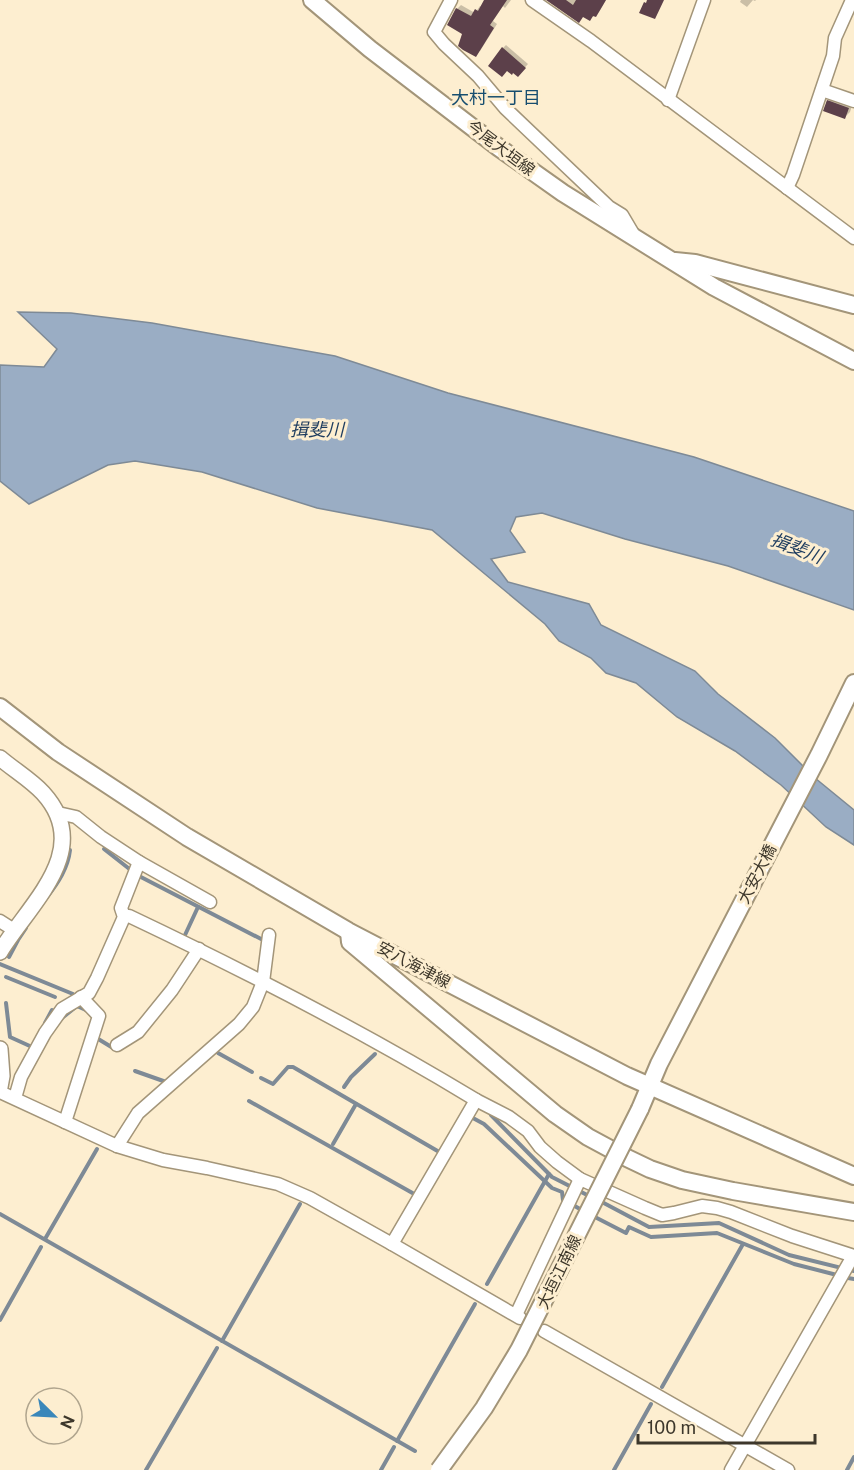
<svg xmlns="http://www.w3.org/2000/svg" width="854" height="1470" font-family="'Public Sans','Noto Sans JP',sans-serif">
<rect width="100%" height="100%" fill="#fdeed0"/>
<polygon fill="#9aadc4" stroke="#7e8a96" stroke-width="1.5" points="18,312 71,313 152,323 335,356 448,393 694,457 854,511 854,610 728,566 625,539 542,513 516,517 510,531 525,552 491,559 508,582 589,604 601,625 695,671 718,694 775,738 815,778 854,810 854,845 826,827 781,785 735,751 677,717 636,683 606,673 591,658 559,641 545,624 432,530 317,508 202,472 135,461 108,465 29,504 0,481 0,365 44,367 57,349"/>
<g fill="#0003">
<polygon points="486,0 511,0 505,8 503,6 493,21 497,24 480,51 464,33 457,9 461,5 475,13 480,6 482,7"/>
<polygon points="549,0 606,0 599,12 590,19"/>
<polygon points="741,0 756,0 755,1 753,0 747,7 740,2"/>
<polygon points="506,45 528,64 521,72 503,48"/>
<polygon points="833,96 853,103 850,112 845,117 828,101"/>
</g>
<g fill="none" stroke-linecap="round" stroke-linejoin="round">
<g stroke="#7e8a96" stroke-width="4">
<polyline points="104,849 132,871"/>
<polyline points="137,875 263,940 263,942"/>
<path d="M47 897C58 883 68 868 70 850"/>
<polyline points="185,935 198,907"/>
<polyline points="9,957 18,940 26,928"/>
<polyline points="0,964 73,994"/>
<polyline points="6,977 55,997"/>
<polyline points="6,1003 10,1037 32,1047 31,1049"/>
<polyline points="62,1018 77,1006 88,1011"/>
<polyline points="45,1023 52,1010"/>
<polyline points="95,1037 113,1048"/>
<polyline points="218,1053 252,1072"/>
<polyline points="135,1071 169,1083"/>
<polyline points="261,1078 273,1084 288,1067 293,1067 441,1153 439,1155"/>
<polyline points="344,1087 351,1077 375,1054"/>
<polyline points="249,1101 416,1195 417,1193"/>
<polyline points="491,1115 552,1177 591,1197"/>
<polyline points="471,1117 484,1124 552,1188 562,1192 563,1200"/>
<polyline points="333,1144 356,1104"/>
<polyline points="600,1201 649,1227 719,1223 789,1255 854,1271"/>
<polyline points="573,1205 585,1212"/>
<polyline points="0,1214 415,1451"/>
<polyline points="591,1215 626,1233 629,1227 651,1237 717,1233 794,1264 837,1275"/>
<polyline points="45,1239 97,1149"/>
<polyline points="848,1278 854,1279"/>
<polyline points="487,1284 549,1174"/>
<polyline points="0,1320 41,1247"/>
<polyline points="222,1341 300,1204"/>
<polyline points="662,1387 743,1244"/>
<polyline points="397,1441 475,1304"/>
<polyline points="146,1470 217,1348"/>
<polyline points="381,1470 394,1447"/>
<polyline points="614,1470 651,1404"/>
<polyline points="847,1470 854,1457"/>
</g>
</g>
<g fill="#5c404a">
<polygon points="484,0 507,0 490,25 494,28 476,57 463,50 458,46 462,34 447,25 456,8 471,16 475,9 478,11"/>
<polygon points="546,0 566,0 573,5 576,0 606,0 596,17 593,16 590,21 583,17 579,23"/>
<polygon points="647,0 664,0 655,19 639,13 644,2 646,3"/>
<polygon points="502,47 526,68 518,77 513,73 512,75 507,71 502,77 488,66"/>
<polygon points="827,100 849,108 845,119 823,111"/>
</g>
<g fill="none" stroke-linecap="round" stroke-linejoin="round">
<defs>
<g id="minor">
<polyline points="451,0 434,32 444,44 478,76 505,108 609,207 622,215 635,237"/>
<polyline points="532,0 591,41 854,238"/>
<polyline points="822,90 854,101"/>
<polyline points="668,100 704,0"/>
<polyline points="787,188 793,175 833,56 835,38 852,0"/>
<polyline points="58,813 76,817 101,837 139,862 210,902"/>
<path d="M124 917 129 916C247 972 364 1032 476 1100L392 1244"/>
<polyline points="0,921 14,930"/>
<polyline points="117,1045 138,1032 172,990 199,949"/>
<polyline points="0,1092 117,1146 163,1160 207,1168 278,1184 310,1198 392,1244 520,1318"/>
<polyline points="15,1098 21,1077 45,1033 62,1009 89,993 97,978 124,917 121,908 139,862"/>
<polyline points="476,1100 509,1117 528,1131 540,1147 557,1162 580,1179 645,1208 662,1215 674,1213 702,1206 717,1208 731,1212 792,1236 854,1256"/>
<polyline points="65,1122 99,1016 81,997"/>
<polyline points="117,1146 138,1113 239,1024 253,1007 263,982 269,935"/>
<polyline points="516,1315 580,1179"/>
<polyline points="544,1331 788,1470"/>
<polyline points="731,1470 853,1256"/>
</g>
<g id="tertiary">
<path d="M0 758C14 770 31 780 43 793 95 850 29 904 0 952"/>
<polyline points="0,1049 2,1076 0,1087"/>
</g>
<g id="secondary">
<polyline points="312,0 370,49 498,147 563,193 714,287 854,361"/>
<polyline points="675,261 695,263 854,305"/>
<polyline points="0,707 58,752 187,837 348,931 627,1076 854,1176"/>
<polyline points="349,932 350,942 555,1114 588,1137 627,1158 650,1169 682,1180 733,1191 854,1212"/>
<polyline points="640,1109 659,1064 819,755 854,683"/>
</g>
</defs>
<use href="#minor" stroke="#a39579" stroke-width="15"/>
<use href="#tertiary" stroke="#a39579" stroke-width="18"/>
<use href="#secondary" stroke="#a39579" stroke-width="20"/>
<use href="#minor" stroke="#fff" stroke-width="12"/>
<use href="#tertiary" stroke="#fff" stroke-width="15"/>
<use href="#secondary" stroke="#fff" stroke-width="16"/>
<defs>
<polyline id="secondary-bridge" points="439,1470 484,1408 519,1350 640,1109"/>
</defs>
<use href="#secondary-bridge" stroke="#a39579" stroke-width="20" stroke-linecap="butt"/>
<use href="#secondary-bridge" stroke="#fff" stroke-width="16"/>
</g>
<g text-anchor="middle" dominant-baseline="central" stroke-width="6" stroke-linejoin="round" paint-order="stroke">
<g font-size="16" fill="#3d372b" stroke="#fdeed0">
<text transform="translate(501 148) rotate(37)">今尾大垣線</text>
<text transform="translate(757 874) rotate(-63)">大安大橋</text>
<text transform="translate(414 965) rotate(28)">安八海津線</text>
<text transform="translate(559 1272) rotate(-64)">大垣江南線</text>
</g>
<g font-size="18" fill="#164d6f" stroke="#fdeed0">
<text x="496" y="97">大村一丁目</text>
</g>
<g font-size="18" font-style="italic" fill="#1e3c5f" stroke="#fdeed0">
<text x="317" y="429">揖斐川</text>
<text transform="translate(797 548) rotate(21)">揖斐川</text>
</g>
</g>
<g transform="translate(54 1416) rotate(114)"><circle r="28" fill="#fdeed0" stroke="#b0a58e" stroke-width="1.5"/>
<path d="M0-4.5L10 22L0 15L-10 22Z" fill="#3a87ba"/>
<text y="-9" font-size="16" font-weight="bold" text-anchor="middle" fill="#3d372b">N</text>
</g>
<path d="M638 1434v9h177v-9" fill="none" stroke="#3d372b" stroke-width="3"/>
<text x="647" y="1434" font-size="18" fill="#3d372b" stroke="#fdeed0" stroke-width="4.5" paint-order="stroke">100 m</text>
</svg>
